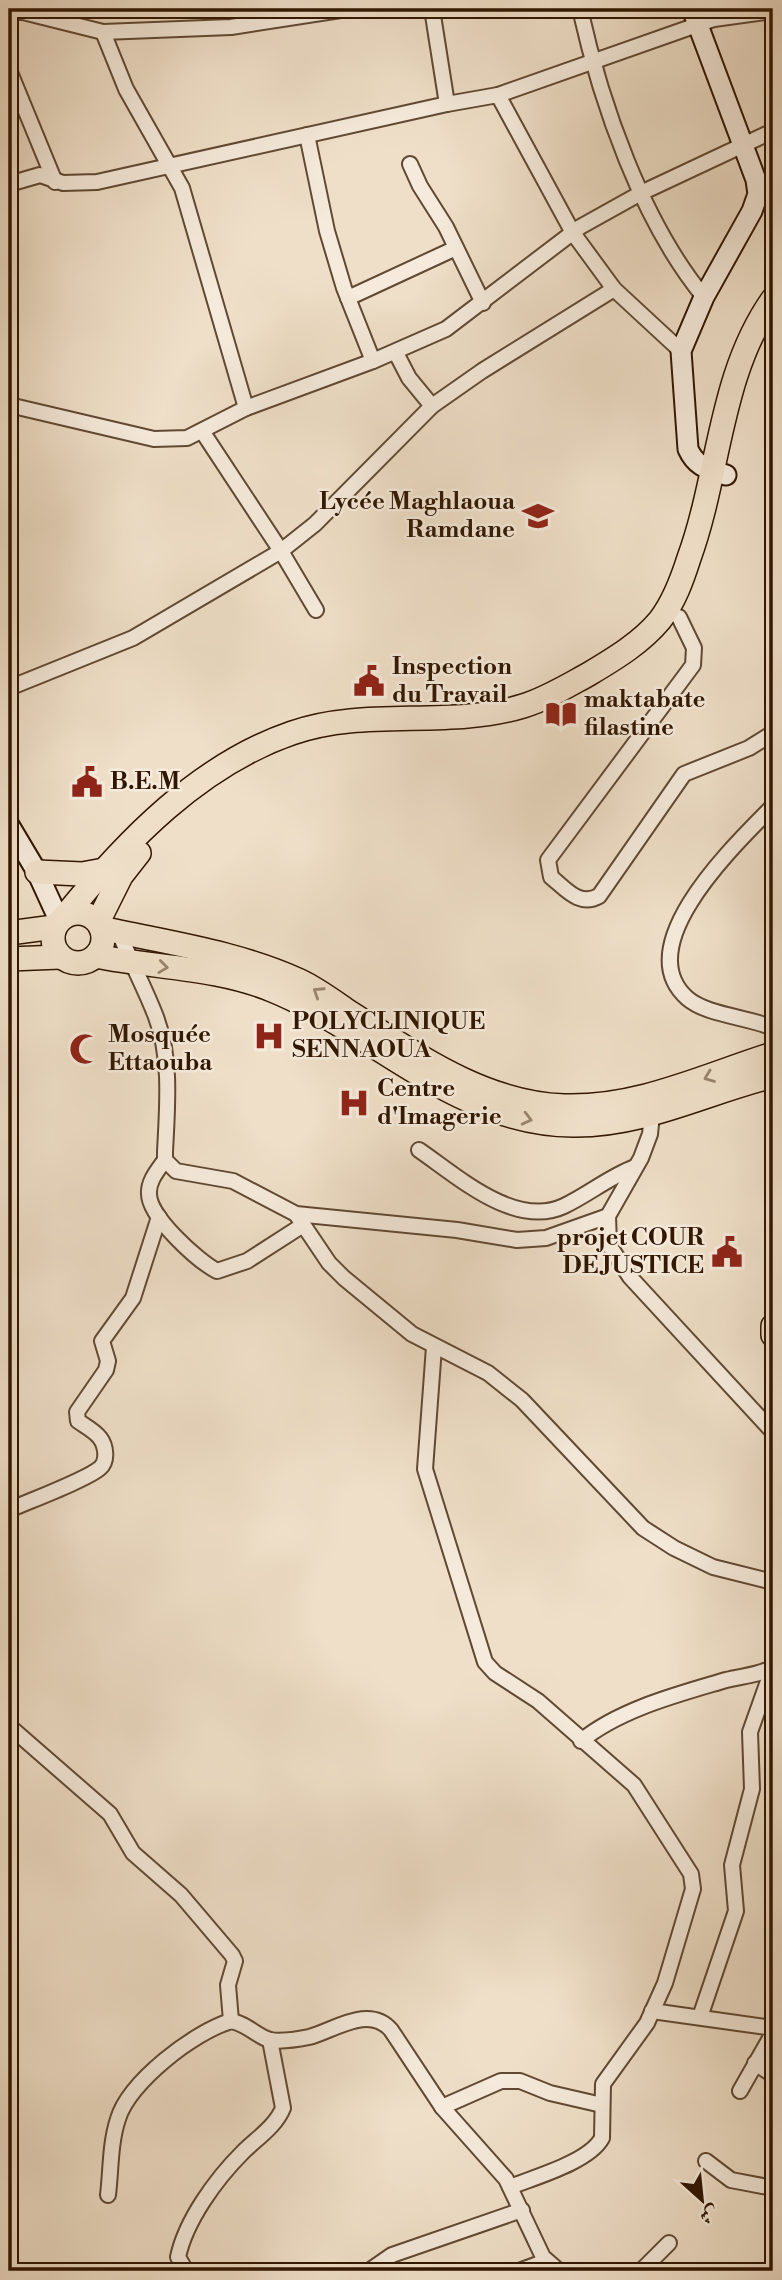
<svg xmlns="http://www.w3.org/2000/svg" width="782" height="2280" font-family="'Libre Bodoni',Amiri,serif">
<rect width="100%" height="100%" fill="#efdfc8"/>
<filter id="stains"><feTurbulence type="fractalNoise" baseFrequency=".00286" numOctaves="4"/><feColorMatrix values="0 0 0 0 .2 0 0 0 0 .09 0 0 0 0 .02 0 0 0 .5 -.17"/></filter>
<radialGradient id="worn" r=".72"><stop offset=".6" stop-color="#630" stop-opacity="0"/><stop offset="1" stop-color="#630" stop-opacity=".3"/></radialGradient>
<g fill="none" stroke-linecap="round" stroke-linejoin="round">
<defs>
<g id="street">
<path d="M580 9C601 103 642 222 704 297"/>
<polyline points="9,12 23,12 103,32 231,27 347,9"/>
<polyline points="103,32 126,89 182,188 246,408"/>
<polyline points="9,70 55,182"/>
<polyline points="498,95 573,233 614,289 681,351"/>
<polyline points="447,104 498,95 714,19 773,11"/>
<polyline points="307,135 327,231 344,288 373,361"/>
<polyline points="410,164 420,186 446,227 483,303"/>
<polyline points="9,184 40,175 63,183 97,182 447,104 432,9"/>
<polyline points="348,298 456,248"/>
<polyline points="396,353 409,378 432,406"/>
<polyline points="9,405 154,439 187,438 246,408 373,361 446,329 580,227 641,193 773,131"/>
<polyline points="202,431 281,551 316,610"/>
<path d="M679 617 694 648 693 665 548 860 551 877C566 889 579 907 599 896L684 774 749 748 773 733"/>
<polyline points="9,688 133,638 281,551 315,524 432,406 482,371 614,289"/>
<path d="M773 806C737 843 628 945 687 998 706 1015 748 1017 773 1028"/>
<path d="M119 932C130 961 145 988 156 1017 172 1059 167 1109 165 1152V1160L176 1171 233 1181 296 1214 457 1230 517 1240 546 1238 608 1216"/>
<polyline points="652,1114 650,1134 641,1158 608,1216 609,1245 630,1277 773,1432"/>
<path d="M419 1150C457 1176 515 1229 564 1206 589 1194 609 1177 635 1167"/>
<path d="M165 1160C158 1170 148 1181 149 1194 149 1217 198 1261 217 1271L247 1261 303 1225"/>
<polyline points="296,1214 329,1263 344,1278 412,1334 488,1373 522,1400 643,1528 674,1548 713,1567 773,1582"/>
<path d="M434 1347 425 1469 485 1662 495 1673 538 1701 634 1785 691 1874 693 1889 665 1983 647 2023 603 2084 602 2138C589 2162 535 2177 510 2187"/>
<path d="M9 1510C29 1501 86 1480 100 1468 108 1461 106 1446 100 1438 95 1431 85 1426 78 1421L77 1412 106 1370 108 1361 102 1341 133 1298 159 1217"/>
<polyline points="9,1726 110,1814 133,1853 181,1895 232,1955 235,1961 228,1985 231,2021"/>
<path d="M581 1741C620 1709 679 1694 726 1680 741 1676 761 1675 773 1667"/>
<polyline points="652,2011 773,2028"/>
<polyline points="700,2017 736,1911 732,1865 752,1789 750,1732 772,1670"/>
<polyline points="755,2063 773,2075"/>
<polyline points="740,2091 773,2033"/>
<polyline points="442,2107 501,2081 520,2081 550,2093 602,2105"/>
<polyline points="706,2161 731,2180 773,2188"/>
<path d="M108 2195C111 2170 110 2143 118 2119 129 2082 194 2032 231 2021 246 2023 256 2036 270 2040 281 2042 299 2039 309 2037 333 2031 369 2004 391 2030L442 2107 506 2179 543 2257 559 2271"/>
<path d="M186 2271 178 2257C186 2220 216 2179 243 2152 256 2139 276 2126 283 2108L270 2040"/>
<polyline points="369,2271 392,2255 522,2210"/>
<polyline points="519,2271 546,2261"/>
<polyline points="641,2271 669,2243"/>
</g>
<g id="secondary">
<path d="M692 9 756 180 758 194 752 211 704 297 681 351 688 449C696 467 708 469 726 475"/>
<polyline points="9,825 37,872 59,920"/>
</g>
<g id="primary">
<polyline points="37,872 82,874 104,870"/>
<circle cx="78" cy="938" r="25"/>
<path d="M65 916C126 841 199 765 292 733 366 707 448 729 523 706 546 699 567 686 589 674 614 659 641 643 660 620 674 602 682 580 689 558 720 473 719 375 773 299"/>
<polyline points="98,922 121,876 139,853"/>
<path d="M101 928C168 943 237 952 300 981 317 989 333 1001 349 1012 416 1054 482 1103 564 1106 639 1108 703 1076 773 1054"/>
<polyline points="9,933 54,927"/>
<path d="M96 956C154 968 216 967 272 990 375 1032 456 1124 573 1125 644 1126 707 1092 773 1076"/>
<polyline points="9,959 60,957"/>
<polyline points="773,1326 773,1335"/>
</g>
</defs>
<use href="#street" stroke="#604933" stroke-width="18"/>
<use href="#secondary" stroke="#311701" stroke-width="23"/>
<use href="#primary" stroke="#311701" stroke-width="26"/>
<use href="#street" stroke="#f5eadb" stroke-width="14"/>
<use href="#secondary" stroke="#f5eadb" stroke-width="19"/>
<use href="#primary" stroke="#efdfc8" stroke-width="23"/>
</g>
<defs><path id="oneway-chevron" d="M-2-3.5L2.5 0L-2 3.5" fill="none" stroke-width="1.6" stroke-linecap="round" stroke-linejoin="round" transform="scale(1.75)"/></defs>
<g stroke="#9a856e">
<use href="#oneway-chevron" transform="translate(163 967) rotate(7)"/>
<use href="#oneway-chevron" transform="translate(318 992) rotate(-147)"/>
<use href="#oneway-chevron" transform="translate(709 1077) rotate(159)"/>
<use href="#oneway-chevron" transform="translate(527 1119) rotate(14)"/>
</g>
<defs>
<symbol id="school-bare" viewBox="-9 -9 18 18"><path d="M0-5L7-2L0 1L-7-2ZM-4 1L0 2.5L4 1V4Q0 6-4 4Z" fill="#8f2418" stroke="#f5eadb" stroke-width="2.5" paint-order="stroke"/></symbol>
<symbol id="civic-bare" viewBox="-9 -9 18 18"><path d="M-.6-6.5H3V-4.5H.6V-3L4-1V1h2V6H-6V1h2V-1L-.6-3ZM-1.2 2.5V6h2.4V2.5Z" fill="#8f2418" stroke="#f5eadb" stroke-width="2.5" paint-order="stroke"/></symbol>
<symbol id="library-bare" viewBox="-9 -9 18 18"><path d="M-6-4Q-3-5.5-.7-3.5V5Q-3 3-6 4ZM6-4Q3-5.5 .7-3.5V5Q3 3 6 4Z" fill="#8f2418" stroke="#f5eadb" stroke-width="2.5" paint-order="stroke"/></symbol>
<symbol id="hospital-bare" viewBox="-9 -9 18 18"><path d="M-5-5h3v3.5h4V-5h3V5h-3V1.5h-4V5h-3Z" fill="#8f2418" stroke="#f5eadb" stroke-width="2.5" paint-order="stroke"/></symbol>
<symbol id="mosque-bare" viewBox="-9 -9 18 18"><path d="M3.5-4.9A6 6 0 1 0 3.5 4.9A5 5 0 1 1 3.5-4.9Z" fill="#8f2418" stroke="#f5eadb" stroke-width="2.5" paint-order="stroke"/></symbol>
</defs>
<g fill-rule="evenodd">
<use href="#school-bare" x="516" y="494" width="44" height="44"/>
<use href="#civic-bare" x="347" y="659" width="44" height="44"/>
<use href="#library-bare" x="539" y="692" width="44" height="44"/>
<use href="#civic-bare" x="65" y="760" width="44" height="44"/>
<use href="#hospital-bare" x="247" y="1014" width="44" height="44"/>
<use href="#mosque-bare" x="63" y="1027" width="44" height="44"/>
<use href="#hospital-bare" x="332" y="1081" width="44" height="44"/>
<use href="#civic-bare" x="705" y="1230" width="44" height="44"/>
</g>
<g text-anchor="middle" dominant-baseline="central" stroke-width="5" stroke-linejoin="round" paint-order="stroke">
<g font-size="24" font-weight="bold" fill="#311701" stroke="#f5eadb" text-anchor="start">
<text x="515" y="502" text-anchor="end">Lycée Maghlaoua<tspan x="515" dy="28">Ramdane</tspan></text>
<text x="392" y="667">Inspection<tspan x="392" dy="28">du Travail</tspan></text>
<text x="584" y="700">maktabate<tspan x="584" dy="28">filastine</tspan></text>
<text x="110" y="782">B.E.M</text>
<text x="292" y="1022">POLYCLINIQUE<tspan x="292" dy="28">SENNAOUA</tspan></text>
<text x="108" y="1035">Mosquée<tspan x="108" dy="28">Ettaouba</tspan></text>
<text x="377" y="1089">Centre<tspan x="377" dy="28">d'Imagerie</tspan></text>
<text x="704" y="1238" text-anchor="end">projet COUR<tspan x="704" dy="28">DE JUSTICE</tspan></text>
</g>
</g>
<rect width="782" height="2280" fill="none" stroke="#efdfc8" stroke-width="35"/>
<rect x="10" y="10" width="761" height="2259" fill="none" stroke="#311701" stroke-width="3.5"/>
<rect x="18" y="18" width="747" height="2245" fill="none" stroke="#311701" stroke-width="2"/>
<g transform="translate(702 2200) rotate(153)" stroke="#f5eadb" stroke-width="5" paint-order="stroke">
<path d="M0-5L12 26L0 18L-12 26Z" fill="#311701"/>
<text y="-10" font-size="19" font-weight="bold" text-anchor="middle" fill="#311701">ش</text>
</g>
<rect width="100%" height="100%" filter="url(#stains)"/>
<rect width="100%" height="100%" fill="url(#worn)"/>
</svg>
